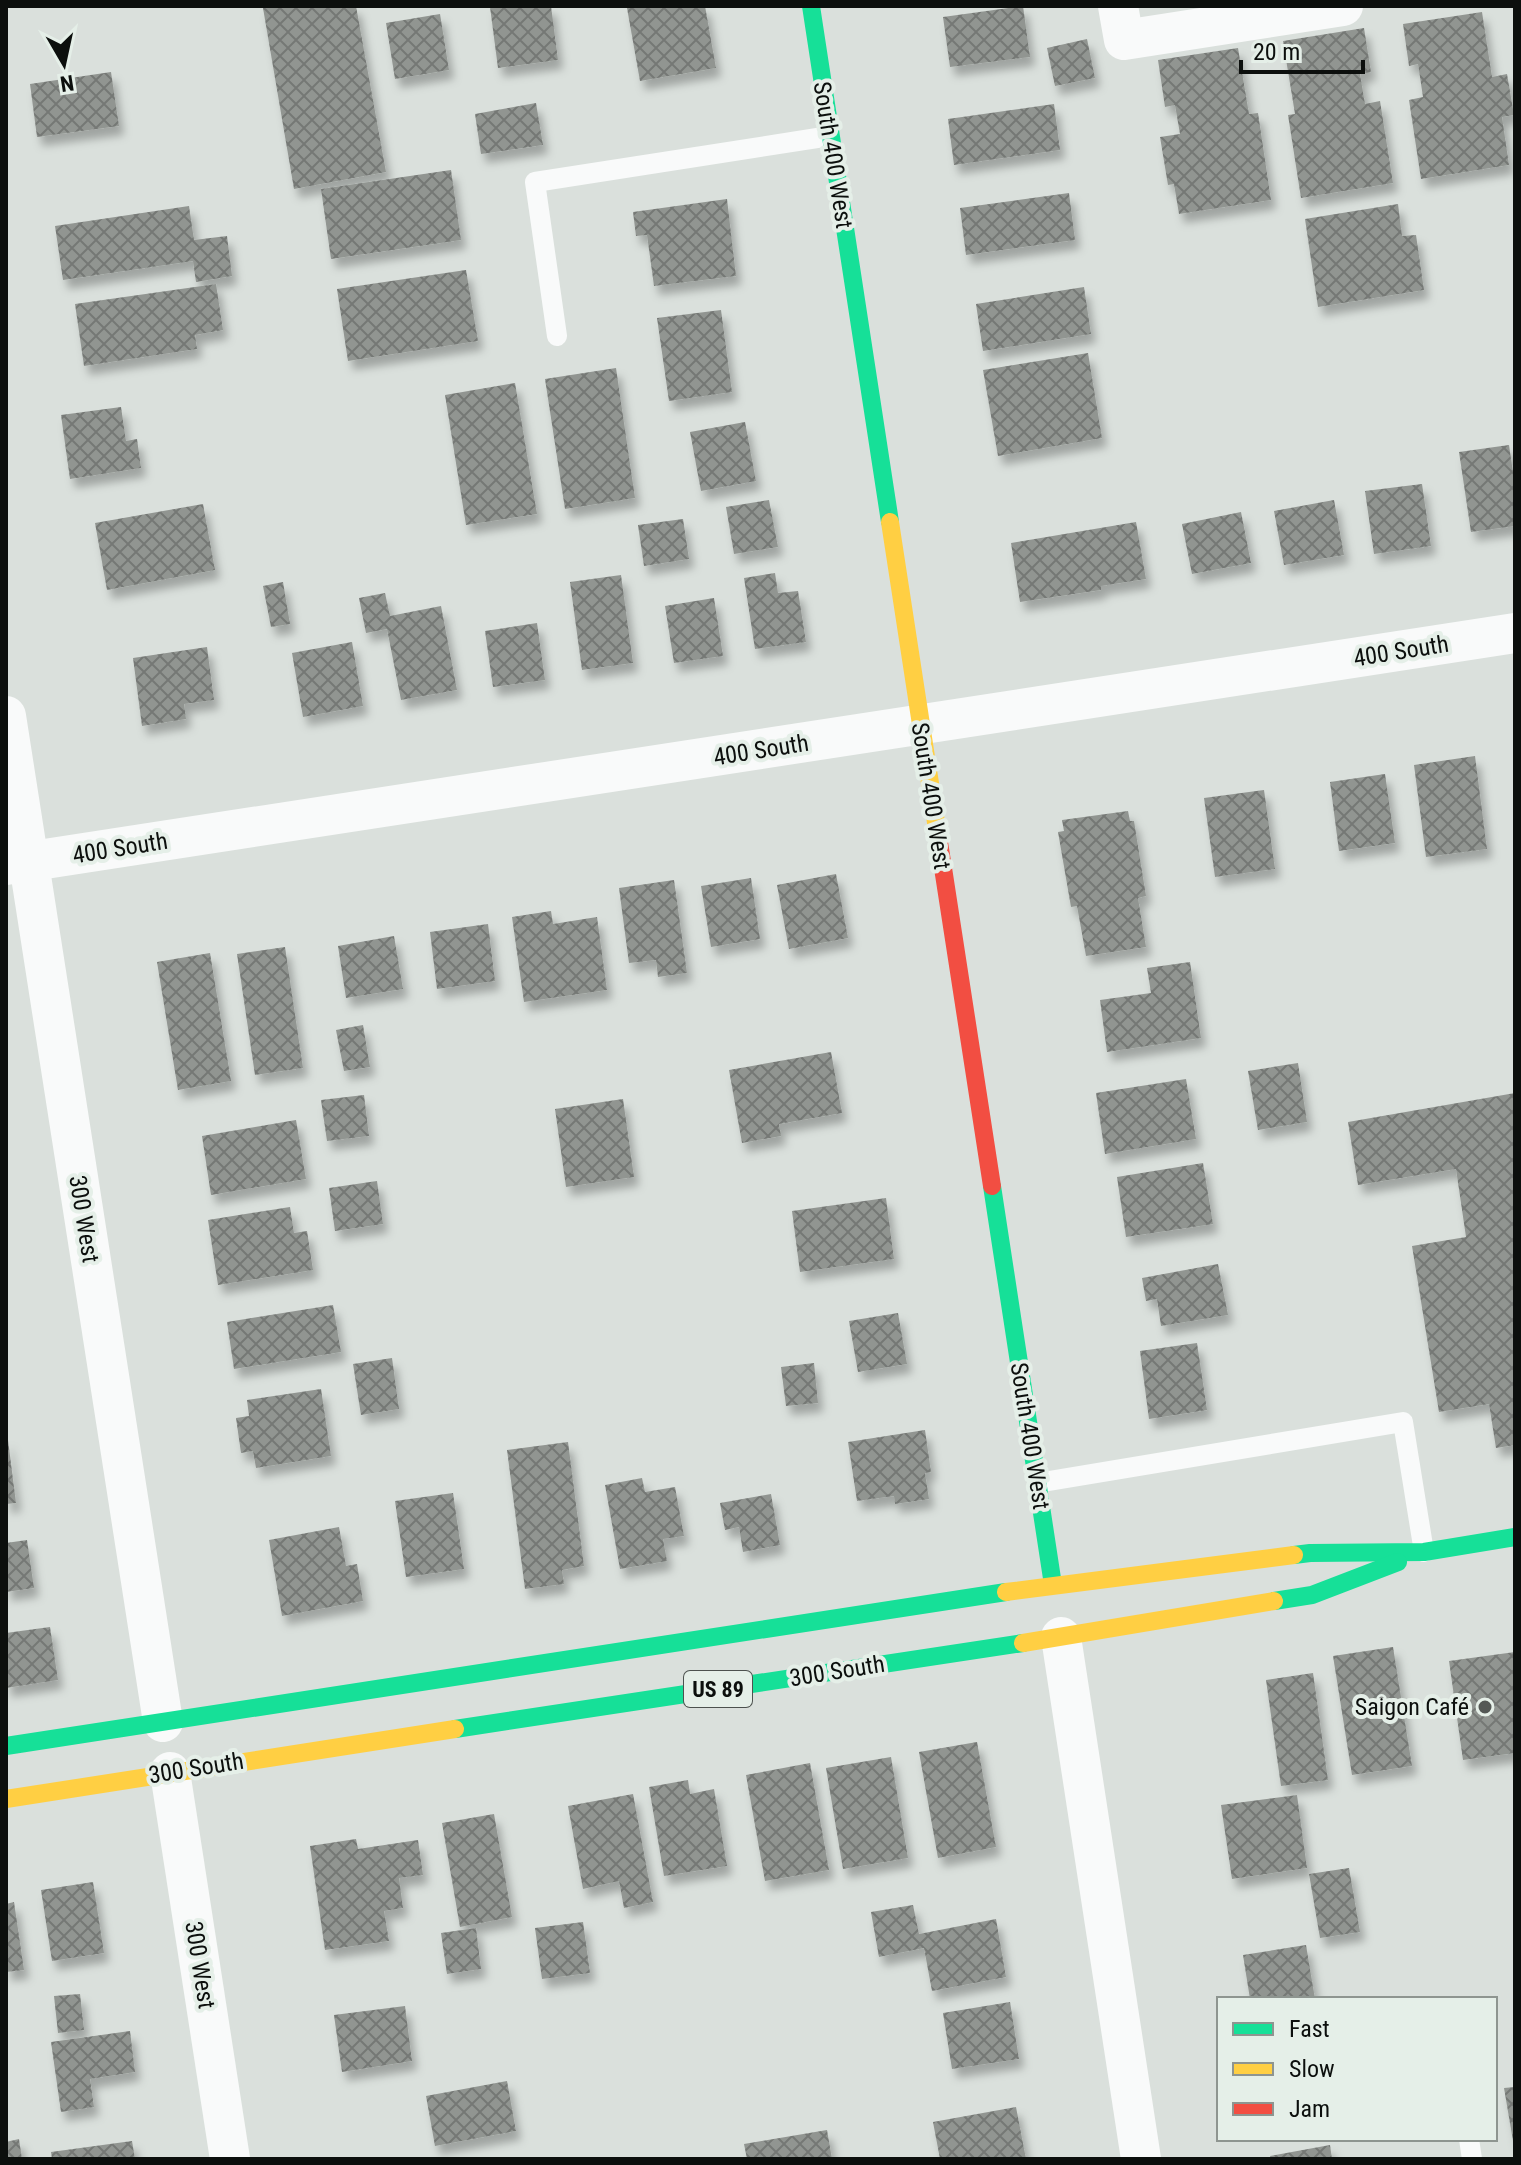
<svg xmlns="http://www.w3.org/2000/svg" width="1521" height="2165" font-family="'Roboto Condensed',sans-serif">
<defs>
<pattern id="building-cross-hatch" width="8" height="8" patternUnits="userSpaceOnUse" patternTransform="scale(2)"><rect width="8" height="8" fill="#919591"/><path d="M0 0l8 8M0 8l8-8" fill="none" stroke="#757875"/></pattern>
<filter id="shadow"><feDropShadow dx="5" dy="9" stdDeviation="4" flood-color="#0004"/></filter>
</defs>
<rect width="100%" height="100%" fill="#dae0dc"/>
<g fill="url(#building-cross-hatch)" filter="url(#shadow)">
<polygon points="272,6 356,6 386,172 294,189 263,8"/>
<polygon points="501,6 551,6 558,60 498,68 490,7"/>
<polygon points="635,6 705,6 716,68 640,81 627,8"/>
<polygon points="1023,6 1030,57 950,67 943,17"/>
<polygon points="1482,12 1492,77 1507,74 1514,115 1502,117 1509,165 1421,179 1409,100 1423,97 1418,64 1409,66 1403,24"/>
<polygon points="440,14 449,70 395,79 386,23"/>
<polygon points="1364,28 1371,72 1360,74 1365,104 1380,101 1393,183 1301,198 1288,115 1295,114 1283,41"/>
<polygon points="1087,39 1095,78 1055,86 1047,48"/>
<polygon points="1238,48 1249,114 1258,113 1271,200 1179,214 1174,184 1168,185 1160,137 1180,134 1175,105 1165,107 1158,60"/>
<polygon points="111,72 119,126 37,137 30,84"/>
<polygon points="536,103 543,145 481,154 475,114"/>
<polygon points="1054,104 1060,150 954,165 948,119"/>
<polygon points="451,170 461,240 331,259 321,189"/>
<polygon points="1069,193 1075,240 966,255 960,208"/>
<polygon points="727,199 736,276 654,286 647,235 636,236 633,212"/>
<polygon points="1398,204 1402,236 1416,235 1424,290 1318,307 1305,219"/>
<polygon points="189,206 194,240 227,236 232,276 196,282 193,261 63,280 55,226"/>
<polygon points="466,270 478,341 348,361 337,289"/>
<polygon points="216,284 223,330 195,335 197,349 84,366 75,304"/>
<polygon points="1084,287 1091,334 983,351 976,304"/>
<polygon points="721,310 732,392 669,401 657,318"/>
<polygon points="1088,353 1102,438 998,456 983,370"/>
<polygon points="616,368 635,498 565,509 545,379"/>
<polygon points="515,383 537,514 466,525 445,395"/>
<polygon points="121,407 126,441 137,439 141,468 70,479 61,415"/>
<polygon points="745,422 756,481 701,491 690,432"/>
<polygon points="1509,445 1515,486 1515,526 1471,532 1459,452"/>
<polygon points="1422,484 1431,546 1374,554 1365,491"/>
<polygon points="769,500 778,547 734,554 726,507"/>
<polygon points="1334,500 1344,555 1284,565 1274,511"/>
<polygon points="203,504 215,570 107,590 95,523"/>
<polygon points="1241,512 1251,563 1192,574 1182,524"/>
<polygon points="683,519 689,559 644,566 638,525"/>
<polygon points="1136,522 1146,579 1101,586 1101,590 1020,602 1011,543"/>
<polygon points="775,573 778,593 798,591 806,642 755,649 744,578"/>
<polygon points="621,575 633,663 582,670 570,582"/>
<polygon points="283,582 290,624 271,627 263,586"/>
<polygon points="385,593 390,616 441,606 457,690 401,700 387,629 366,633 359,598"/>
<polygon points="714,598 723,656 674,663 665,606"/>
<polygon points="537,623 545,680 493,687 485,631"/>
<polygon points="352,642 363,706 303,717 292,653"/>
<polygon points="207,647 214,700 184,704 186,719 142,726 133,658"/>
<polygon points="1475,756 1487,849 1426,857 1414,765"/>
<polygon points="1385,774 1395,843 1339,851 1330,782"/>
<polygon points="1264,790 1275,869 1215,877 1204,798"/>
<polygon points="1128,811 1130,821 1134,821 1146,896 1138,898 1146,947 1086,956 1077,906 1071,907 1058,832 1064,831 1062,820"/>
<polygon points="836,874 848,938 789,949 777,885"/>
<polygon points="751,878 760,939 711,947 701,886"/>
<polygon points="674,880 687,973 658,977 656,960 629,963 619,888"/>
<polygon points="551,911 553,924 597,917 607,990 524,1002 512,917"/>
<polygon points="488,924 495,981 437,989 430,932"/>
<polygon points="394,936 403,989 346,998 338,946"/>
<polygon points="285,947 303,1068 255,1075 237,954"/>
<polygon points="210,953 231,1081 178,1090 157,962"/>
<polygon points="1190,962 1201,1038 1107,1052 1100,1000 1151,993 1147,968"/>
<polygon points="363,1025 370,1067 344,1071 336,1030"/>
<polygon points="831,1052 842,1113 779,1124 781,1136 742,1143 729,1070"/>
<polygon points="1298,1063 1307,1122 1258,1130 1248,1071"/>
<polygon points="1186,1079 1196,1139 1105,1154 1096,1093"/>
<polygon points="1515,1093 1515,1445 1496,1448 1489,1404 1439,1412 1412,1246 1466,1237 1456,1169 1358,1185 1348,1122"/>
<polygon points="364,1095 369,1136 327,1141 321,1100"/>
<polygon points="623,1099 634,1177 566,1187 555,1109"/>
<polygon points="296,1120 306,1179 211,1195 202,1136"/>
<polygon points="1203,1163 1213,1224 1126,1237 1117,1177"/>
<polygon points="377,1181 383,1224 335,1231 329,1188"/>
<polygon points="886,1198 894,1259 800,1272 792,1211"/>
<polygon points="290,1207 294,1233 307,1231 313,1270 218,1285 208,1220"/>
<polygon points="1218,1264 1228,1315 1161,1326 1157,1299 1146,1301 1142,1278"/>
<polygon points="333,1305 341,1352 234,1369 227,1322"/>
<polygon points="898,1313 907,1364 858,1372 849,1321"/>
<polygon points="1197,1343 1207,1410 1149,1419 1140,1351"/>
<polygon points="392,1358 399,1409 361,1415 353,1364"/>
<polygon points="814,1363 818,1403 786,1406 781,1367"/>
<polygon points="321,1389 331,1456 256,1468 253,1451 241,1453 236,1418 249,1416 247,1400"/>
<polygon points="925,1430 931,1472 925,1473 929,1499 895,1504 894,1496 857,1501 848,1442"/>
<polygon points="6,1440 8,1440 16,1503 6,1504"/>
<polygon points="568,1442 584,1566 562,1570 564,1584 525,1589 507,1450"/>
<polygon points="642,1478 645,1492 675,1487 684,1536 663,1539 667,1561 620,1569 605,1485"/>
<polygon points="453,1493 464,1569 406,1577 395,1501"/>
<polygon points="771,1494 780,1545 743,1552 739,1527 725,1530 720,1503"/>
<polygon points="339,1527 346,1566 357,1564 363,1601 282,1616 269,1540"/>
<polygon points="27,1540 34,1588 6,1592 6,1543"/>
<polygon points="50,1627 58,1680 6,1688 6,1633"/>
<polygon points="1393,1647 1412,1766 1352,1775 1333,1656"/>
<polygon points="1515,1652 1515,1753 1463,1760 1449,1661"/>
<polygon points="1313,1673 1328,1780 1281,1786 1266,1680"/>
<polygon points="977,1742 996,1847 938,1858 919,1752"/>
<polygon points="891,1757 908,1858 843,1869 826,1768"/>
<polygon points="810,1763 829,1870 765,1881 746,1775"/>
<polygon points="688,1780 690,1794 714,1789 727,1866 664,1876 649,1787"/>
<polygon points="633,1794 653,1902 624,1908 619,1881 583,1889 568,1806"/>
<polygon points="1297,1795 1307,1868 1232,1879 1221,1805"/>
<polygon points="494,1814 512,1917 460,1927 442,1823"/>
<polygon points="356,1839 358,1849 418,1840 423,1875 399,1878 403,1908 384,1911 389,1941 325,1950 310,1846"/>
<polygon points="1349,1868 1360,1932 1320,1938 1309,1874"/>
<polygon points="93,1882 104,1953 52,1961 41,1890"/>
<polygon points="14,1902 24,1970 6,1972 6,1904"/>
<polygon points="913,1905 919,1934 996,1919 1006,1977 932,1991 924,1948 879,1957 871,1912"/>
<polygon points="583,1922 590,1973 542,1979 535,1928"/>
<polygon points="476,1928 481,1969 447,1974 441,1933"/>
<polygon points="1306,1945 1315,1999 1250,1999 1243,1955"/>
<polygon points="80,1994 84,2030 58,2033 54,1996"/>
<polygon points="1010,2002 1019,2059 952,2069 943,2013"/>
<polygon points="405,2006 412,2061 342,2072 334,2015"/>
<polygon points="130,2031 135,2072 90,2079 94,2107 61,2112 51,2042"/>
<polygon points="507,2081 516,2131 435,2146 426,2096"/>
<polygon points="1515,2087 1515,2141 1513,2141 1504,2088"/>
<polygon points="1016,2107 1026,2159 940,2159 933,2122"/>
<polygon points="827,2130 832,2159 747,2159 744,2144"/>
<polygon points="19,2139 22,2159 6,2159 6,2142"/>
<polygon points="132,2141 135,2159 52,2159 51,2152"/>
<polygon points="1330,2145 1332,2159 1271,2159 1270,2156"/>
</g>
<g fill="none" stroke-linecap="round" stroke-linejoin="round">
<g stroke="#f9fafa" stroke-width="20">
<polyline points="557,336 535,182 830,136"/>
<polyline points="1037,1483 1403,1422 1424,1552"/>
<polyline points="1469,2139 1472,2159"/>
</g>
<g stroke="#f9fafa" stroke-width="40">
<polyline points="1118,6 1124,40 1343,6"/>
<polyline points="6,716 163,1722"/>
<polyline points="6,865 1515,633"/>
<polyline points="1061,1637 1141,2159"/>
<polyline points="170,1772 230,2159"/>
</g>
<g stroke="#16e098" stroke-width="18">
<polyline points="811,6 890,522"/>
<polyline points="992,1186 1053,1585"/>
<polyline points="1294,1555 1310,1553 1424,1552 1515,1537"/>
<polyline points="1274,1601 1312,1595 1398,1562"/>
<polyline points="455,1729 1023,1643"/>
<polyline points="6,1746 1006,1592"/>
</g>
<g stroke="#ffcf43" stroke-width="18">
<polyline points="890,522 939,842"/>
<polyline points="1006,1592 1294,1555"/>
<polyline points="1023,1643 1274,1601"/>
<polyline points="6,1799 455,1729"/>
</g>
<polyline stroke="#f24e42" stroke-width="18" points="939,842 992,1186"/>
</g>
<circle fill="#545855" stroke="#e5efe8" stroke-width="3" cx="1485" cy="1707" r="8"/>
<g text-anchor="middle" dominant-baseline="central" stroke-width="8" stroke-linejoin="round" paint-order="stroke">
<rect fill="#e5efe8" stroke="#4d524f" stroke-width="2" x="684" y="1671" width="68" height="36" rx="6"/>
<g font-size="22" font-weight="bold" fill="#0c0f0d">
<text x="718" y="1689">US 89</text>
</g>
<g font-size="24" fill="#0c0f0d" stroke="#e5efe8">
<text transform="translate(833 155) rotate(81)">South 400 West</text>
<text transform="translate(1401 651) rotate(-9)">400 South</text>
<text transform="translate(761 750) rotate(-9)">400 South</text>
<text transform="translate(931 796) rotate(81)">South 400 West</text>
<text transform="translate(120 848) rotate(-9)">400 South</text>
<text transform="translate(84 1219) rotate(81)">300 West</text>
<text transform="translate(1030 1436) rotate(81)">South 400 West</text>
<text transform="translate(837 1671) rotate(-9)">300 South</text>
<text transform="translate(196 1768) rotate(-9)">300 South</text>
<text transform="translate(200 1965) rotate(81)">300 West</text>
</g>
<g font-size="24" fill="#0c0f0d" stroke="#e5efe8" text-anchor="end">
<text x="1469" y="1707">Saigon Café</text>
</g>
</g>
<rect width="1521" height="2165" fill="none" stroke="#0c0f0d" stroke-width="16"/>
<rect x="1217" y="1997" width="280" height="144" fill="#e5efe8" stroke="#8e9590" stroke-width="2"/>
<rect x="1233" y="2023" width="40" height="12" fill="#16e098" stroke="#8e9590" stroke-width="2"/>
<text x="1289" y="2037" font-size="24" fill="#0c0f0d">Fast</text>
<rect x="1233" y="2063" width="40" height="12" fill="#ffcf43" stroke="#8e9590" stroke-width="2"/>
<text x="1289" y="2077" font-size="24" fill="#0c0f0d">Slow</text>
<rect x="1233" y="2103" width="40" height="12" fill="#f24e42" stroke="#8e9590" stroke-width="2"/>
<text x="1289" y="2117" font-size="24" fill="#0c0f0d">Jam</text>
<g transform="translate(64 64) rotate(171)" stroke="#e5efe8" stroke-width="6" paint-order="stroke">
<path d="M0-6L14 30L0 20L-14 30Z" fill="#0c0f0d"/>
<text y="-12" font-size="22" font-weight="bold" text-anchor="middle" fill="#0c0f0d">N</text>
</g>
<path d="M1241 60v12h122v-12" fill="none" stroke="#0c0f0d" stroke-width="4"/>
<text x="1253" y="60" font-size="24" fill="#0c0f0d" stroke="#e5efe8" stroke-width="6" paint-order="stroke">20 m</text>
</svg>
